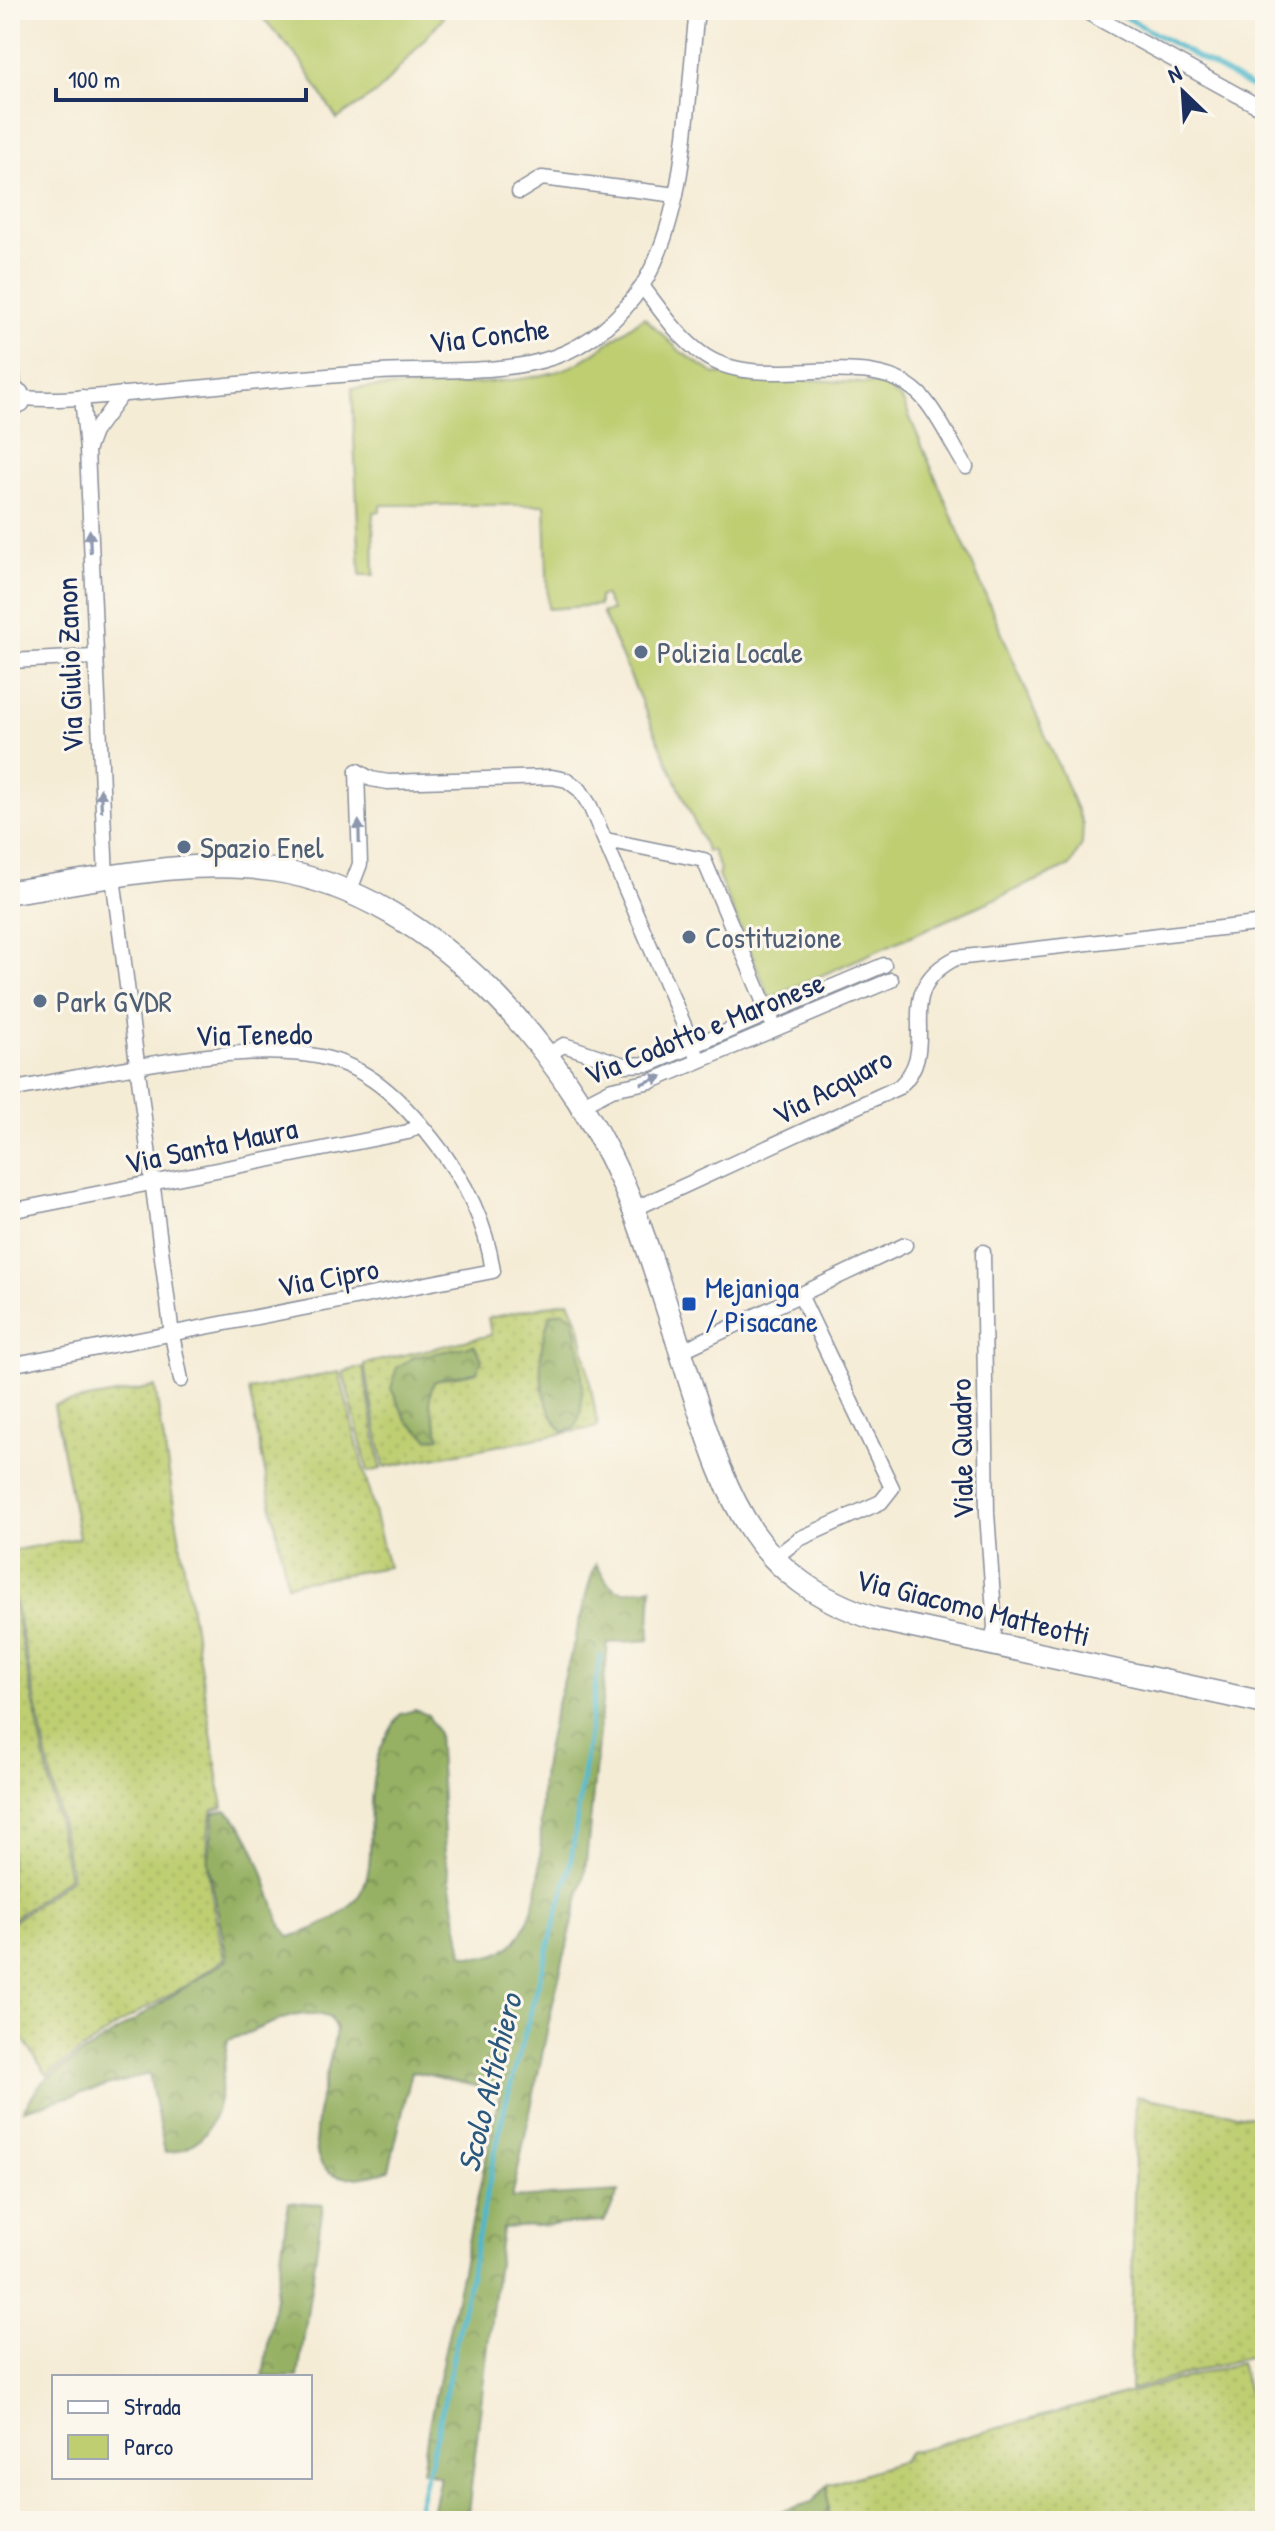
<svg xmlns="http://www.w3.org/2000/svg" width="1275" height="2531" font-family="'Patrick Hand',sans-serif">
<defs>
<pattern id="grass-dots" width="8" height="8" patternUnits="userSpaceOnUse" patternTransform="scale(2)"><rect width="8" height="8" fill="#bece71"/><path d="M2 2h.1M6 6h.1" fill="none" stroke="#a3b164" stroke-width="1.8" stroke-linecap="round"/></pattern>
<pattern id="forest-crowns" width="20" height="18" patternUnits="userSpaceOnUse" patternTransform="scale(2)"><rect width="20" height="18" fill="#96b163"/><path d="M2 6a3 3 0 1 1 6 0M12 15a3 3 0 1 1 6 0" fill="none" stroke="#7a9055"/></pattern>
</defs>
<rect width="100%" height="100%" fill="#fbf7ec"/>
<filter id="ink" filterUnits="userSpaceOnUse"><feTurbulence type="fractalNoise" baseFrequency=".0125" numOctaves="2"/><feDisplacementMap in="SourceGraphic" scale="16" xChannelSelector="R" yChannelSelector="G"/><feConvolveMatrix kernelMatrix="1 2 1 2 8 2 1 2 1" color-interpolation-filters="sRGB"/></filter>
<filter id="wash" filterUnits="userSpaceOnUse"><feTurbulence type="fractalNoise" baseFrequency=".006" numOctaves="4" result="noise"/><feDisplacementMap in="SourceGraphic" scale="32" xChannelSelector="R" yChannelSelector="G"/><feGaussianBlur stdDeviation="1.8" result="paint"/><feColorMatrix in="noise" values="0 0 0 0 0 0 0 0 0 0 0 0 0 0 0 0 0 1.4 0 .05"/><feComposite in="paint" operator="in"/></filter>
<g filter="url(#wash)">
<rect width="100%" height="100%" fill="#f5ecd6"/>
<g fill="url(#grass-dots)" stroke="#6c7e68" stroke-width="2">
<polygon points="569,1301 580,1326 598,1427 384,1467 364,1364 491,1335 488,1318"/>
<polygon points="363,1367 381,1469 368,1472 343,1372"/>
<polygon points="339,1372 388,1567 287,1584 249,1390"/>
<path d="M155 1387 223 1807 213 1810C199 1861 215 1909 224 1959L189 1984 125 2020 47 2075 10 2019V1924L72 1878 10 1577V1551L79 1538 54 1405Z"/>
<polygon points="10,1587 69,1877 10,1921"/>
<polygon points="1136,2096 1265,2119 1265,2352 1130,2390"/>
<polygon points="1240,2363 1265,2451 1265,2521 828,2521 828,2485 903,2461 909,2452"/>
</g>
<g fill="url(#forest-crowns)" stroke="#587060" stroke-width="2">
<path d="M564 1311 573 1317C580 1344 589 1402 575 1428L563 1432C537 1402 535 1351 551 1314Z"/>
<path d="M474 1345 482 1359 477 1372C461 1377 449 1375 434 1382 424 1405 435 1415 440 1437L429 1439 407 1421 391 1389 397 1367 415 1357Z"/>
<path d="M596 1564C615 1596 617 1594 652 1587L649 1640 608 1643 585 1872 554 1998 512 2198 619 2192 604 2222 502 2228 467 2521H430L440 2477 422 2471 429 2425 500 2092 412 2071 389 2170C272 2207 328 2092 336 2029L330 2018C296 2004 261 2031 228 2040 218 2088 226 2146 165 2153L149 2074 23 2110 41 2083 85 2052 227 1960 208 1862 214 1813 225 1810C254 1826 269 1895 282 1927L290 1937C403 1903 357 1851 376 1764 379 1747 391 1729 400 1714L415 1710 428 1715 438 1733 445 1852 463 1954C485 1961 508 1955 521 1934 550 1886 537 1831 542 1778 547 1729 564 1683 576 1635 583 1611 586 1588 596 1564Z"/>
<polygon points="289,2202 323,2205 298,2377 263,2377"/>
<polygon points="828,2485 828,2521 751,2521 812,2502"/>
</g>
<g fill="#bece71" stroke="#6c7e68" stroke-width="2">
<polygon points="437,10 443,18 379,91 337,119 300,60 257,11"/>
<path d="M644 317 681 352 715 374 876 384 886 387 903 401 1083 824 1082 844 1070 866 770 998 718 876 720 869 712 850 707 852 703 842 602 612 612 611 604 595 599 597V605L548 609 545 505H380V511L373 512 374 575H360L352 388C407 386 533 388 578 363 601 350 622 332 644 317Z"/>
</g>
<g fill="none" stroke-linecap="round" stroke-linejoin="round">
<g stroke="#4fb8cc" stroke-width="5">
<polyline points="1113,10 1265,95"/>
<polyline points="415,2521 438,2430 504,2110 570,1867 600,1656"/>
</g>
</g>
</g>
<g filter="url(#ink)">
<g fill="none" stroke-linecap="round" stroke-linejoin="round">
<defs>
<g id="minor">
<polyline points="1083,10 1265,110"/>
<polyline points="519,192 542,178 676,195"/>
<path d="M642 286C660 309 678 337 702 354 762 398 874 340 924 399 941 419 952 445 966 467"/>
<polyline points="10,346 14,388"/>
<polyline points="82,397 87,450 106,878"/>
<path d="M24 398C62 401 100 396 138 393 215 387 291 378 367 373 425 368 500 376 554 357 589 345 622 317 642 286 688 213 687 96 697 10"/>
<polyline points="10,409 22,404 21,392"/>
<polyline points="88,448 94,432 122,394"/>
<polyline points="10,661 94,657"/>
<polyline points="357,771 371,779 388,782 552,777 567,780 580,790 590,806 699,1060"/>
<polyline points="606,840 704,860 772,1022"/>
<polyline points="113,877 172,1335 181,1380"/>
<polyline points="350,890 360,864 357,771"/>
<polyline points="545,1056 564,1045 624,1065 650,1064 884,965"/>
<path d="M10 1090C93 1075 249 1037 329 1059 374 1071 406 1106 433 1140 464 1178 486 1222 493 1271L10 1365"/>
<polyline points="579,1106 612,1089 652,1081 891,980"/>
<path d="M634 1209 899 1087C945 1045 887 993 956 958L1265 923"/>
<polyline points="10,1211 408,1132 420,1124"/>
<polyline points="983,1252 987,1513 995,1627 991,1645"/>
<polyline points="681,1351 905,1245"/>
<polyline points="773,1559 799,1539 881,1502 892,1488 801,1297"/>
</g>
<path id="secondary" d="M10 892C95 881 186 857 272 870 437 894 579 1064 635 1213 657 1272 674 1331 693 1391 729 1503 755 1579 876 1619L1265 1703"/>
</defs>
<use href="#minor" stroke="#888e9a" stroke-width="17"/>
<use href="#secondary" stroke="#888e9a" stroke-width="25"/>
<use href="#minor" stroke="#fff" stroke-width="14"/>
<use href="#secondary" stroke="#fff" stroke-width="22"/>
</g>
<defs><path id="oneway-solid" d="M-6-.8H1V-3.2L6.5 0L1 3.2V.8H-6Z" transform="scale(2)"/></defs>
<g fill="#8d97ae">
<use href="#oneway-solid" transform="translate(90 541) rotate(-92)"/>
<use href="#oneway-solid" transform="translate(101 800) rotate(-93)"/>
<use href="#oneway-solid" transform="translate(359 832) rotate(-91)"/>
<use href="#oneway-solid" transform="translate(652 1080) rotate(-19)"/>
</g>
</g>
<g fill="#5c6f8a" stroke="#fbf7ec" stroke-width="3">
<circle cx="641" cy="652" r="8"/>
<circle cx="184" cy="847" r="8"/>
<circle cx="689" cy="937" r="8"/>
<circle cx="40" cy="1001" r="8"/>
</g>
<rect fill="#1a4fb4" stroke="#fbf7ec" stroke-width="3" x="681" y="1296" width="16" height="16" rx="4"/>
<g text-anchor="middle" dominant-baseline="central" stroke-width="6" stroke-linejoin="round" paint-order="stroke">
<g font-size="30" fill="#1b2f5e" stroke="#fbf7ec">
<text transform="translate(489 335) rotate(-7)">Via Conche</text>
<text transform="translate(69 665) rotate(-92)">Via Giulio Zanon</text>
<text transform="translate(704 1028) rotate(-22)">Via Codotto e Maronese</text>
<text transform="translate(254 1034) rotate(-1)">Via Tenedo</text>
<text transform="translate(832 1086) rotate(-28)">Via Acquaro</text>
<text transform="translate(211 1145) rotate(-12)">Via Santa Maura</text>
<text transform="translate(328 1277) rotate(-11)">Via Cipro</text>
<text transform="translate(961 1449) rotate(-91)">Viale Quadro</text>
<text transform="translate(973 1607) rotate(14)">Via Giacomo Matteotti</text>
</g>
<g font-size="30" fill="#4e5e75" stroke="#fbf7ec" text-anchor="start">
<text x="657" y="652">Polizia Locale</text>
<text x="200" y="847">Spazio Enel</text>
<text x="705" y="937">Costituzione</text>
<text x="56" y="1001">Park GVDR</text>
</g>
<g font-size="30" fill="#164399" stroke="#fbf7ec" text-anchor="start">
<text x="705" y="1287">Mejaniga<tspan x="705" dy="34">/ Pisacane</tspan></text>
</g>
<g font-size="32" font-style="italic" fill="#2b587f" stroke="#fbf7ec">
<text transform="translate(489 2083) rotate(-76)">Scolo Altichiero</text>
</g>
</g>
<rect width="1275" height="2531" fill="none" stroke="#fbf7ec" stroke-width="40"/>
<rect x="52" y="2375" width="260" height="104" fill="#fbf7ec" stroke="#a1a7b3" stroke-width="2"/>
<rect x="68" y="2401" width="40" height="12" fill="#ffffff" stroke="#a1a7b3" stroke-width="2"/>
<text x="124" y="2415" font-size="24" fill="#1b2f5e">Strada</text>
<rect x="68" y="2435" width="40" height="24" fill="#bece71" stroke="#a1a7b3" stroke-width="2"/>
<text x="124" y="2455" font-size="24" fill="#1b2f5e">Parco</text>
<g transform="translate(1183 92) rotate(335)" stroke="#fbf7ec" stroke-width="6" paint-order="stroke">
<path d="M0-6L14 30L0 20L-14 30Z" fill="#1b2f5e"/>
<text y="-12" font-size="22" font-weight="bold" text-anchor="middle" fill="#1b2f5e">N</text>
</g>
<path d="M56 88v12h250v-12" fill="none" stroke="#1b2f5e" stroke-width="4"/>
<text x="68" y="88" font-size="24" fill="#1b2f5e" stroke="#fbf7ec" stroke-width="6" paint-order="stroke">100 m</text>
</svg>
